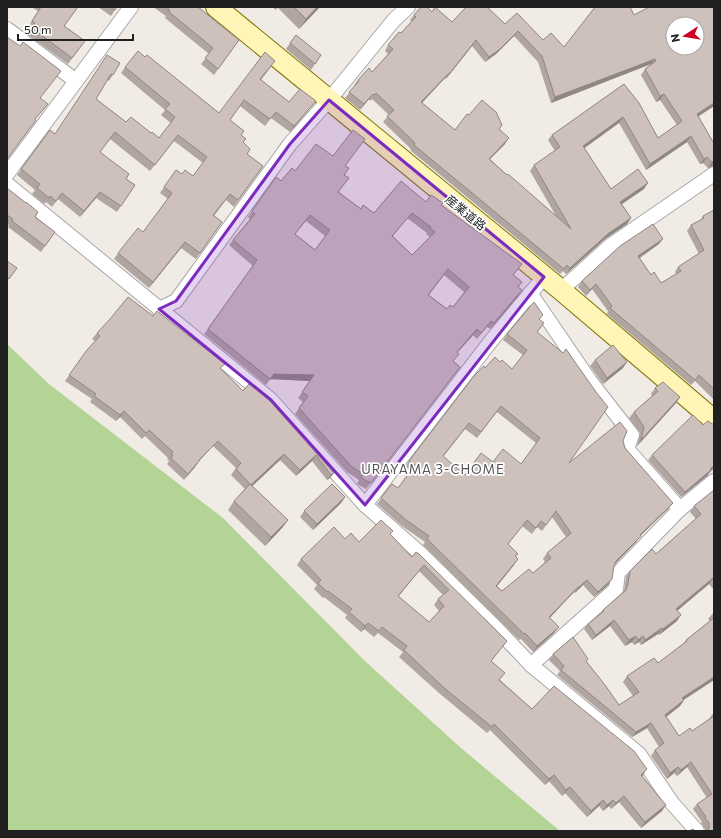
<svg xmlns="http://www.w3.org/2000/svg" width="721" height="838" font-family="Commissioner,'Noto Sans JP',sans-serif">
<rect width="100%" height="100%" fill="#f1ebe5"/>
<polygon fill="#b4d496" points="7,344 49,384 223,518 366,662 461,748 560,831 7,831"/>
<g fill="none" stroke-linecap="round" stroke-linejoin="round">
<defs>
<g id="street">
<polyline points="7,29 76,81"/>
<polyline points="7,174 131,7"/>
<polyline points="7,184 271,400 365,505 421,554 497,629 531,665 639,754 672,803 697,831"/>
<polyline points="561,290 611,245 714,174"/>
<polyline points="530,293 590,381 632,435 627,449 680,509"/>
<polyline points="159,309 176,301 290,144 329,100 394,20 408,7"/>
<polyline points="365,505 491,341 544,277"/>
<polyline points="531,665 616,589 618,573 680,509 714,481"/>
</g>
<polyline id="secondary" points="216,7 561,290 714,420"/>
</defs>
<use href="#street" stroke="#a7a7a7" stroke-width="16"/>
<use href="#secondary" stroke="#7e7400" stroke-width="22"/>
<use href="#street" stroke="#fff" stroke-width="14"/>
<use href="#secondary" stroke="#fff5b6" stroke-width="20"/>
</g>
<g fill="#b1a5a1" fill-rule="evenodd">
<polygon points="31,7 78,7 64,26 85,41 68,64 27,34 30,29 28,27 38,11"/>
<polygon points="98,7 117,7 111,16"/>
<polygon points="153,7 198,7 239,40 214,75 201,64 209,54 165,18 166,16"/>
<polygon points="273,7 320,7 299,29 278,8 275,10"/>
<path d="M432 12 452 22 505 24 543 40 564 47 634 15 714 106 698 116 713 142 714 141V166H713L708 168 703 163 700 164 687 142 646 170 619 123 584 148 611 189H644L622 204 631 218 627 224 605 239 566 274 563 271 560 274 410 150 411 149 383 122 389 115 372 99 370 101 369 99 360 110 345 98 355 86 354 85 358 80 372 72 388 54 385 51 388 45 401 33 411 22 410 20 414 15ZM514 36 538 62 551 103 651 64 645 69 641 75 656 102 660 100 677 125 658 138 624 84 552 135 548 140 555 151 534 165 530 171 556 216 507 175 490 159 505 144 499 129 469 115 455 130 422 103 445 78 446 79 472 46 485 62 496 54Z"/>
<polygon points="290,43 317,61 311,70 286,49"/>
<polygon points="145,57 219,113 271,67 261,80 289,102 316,101 311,107 290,132 271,118 265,126 240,106 230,120 244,131 241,135 243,143 250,149 247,154 263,166 234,207 226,200 214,216 222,222 196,259 181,248 149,288 114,259 118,253 143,232 168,199 160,193 176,170 182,174 193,176 203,163 174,141 150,171 110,139 100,152 126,179 135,185 117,212 96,198 80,217 58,199 52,207 46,202 44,204 32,194 35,190 17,175 50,130 55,134 120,63 109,81 107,80 96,99 126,122 151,133 159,138 171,123 161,115 165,110 121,73 125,67"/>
<path d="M345 166V175L339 192 361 209 374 213 426 202 441 205 514 275 519 287 518 296 490 329 487 327 477 339 473 335 457 353 453 361 460 367 366 489 357 484 359 480 347 472 295 414 303 402 298 398 310 381 270 379 266 385 204 334 253 266 229 245 233 240 250 219 248 217 276 177 281 181 295 171ZM407 218 427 233 426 234 430 237 412 255 393 236ZM306 221 325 236 315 250 295 234ZM444 275 464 292 453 307 447 309 429 295Z"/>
<polygon points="7,188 35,217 55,232 41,252 8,227 9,225 7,223"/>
<polygon points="714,210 714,400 695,381 691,385 607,314 608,311 592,289 586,296 578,287 582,281 659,244 640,258 651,275 661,283 676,274 675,272 678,267 699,254 687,231 691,225 701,220 703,216"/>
<path d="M540 319 538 332 569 463 623 441 625 448 668 509 640 536 636 542 614 564 608 585 594 597 583 585 575 593 574 592 550 617 554 633 533 652 521 639 519 640 517 638 423 545 425 542 402 526 377 504 392 484 398 488 410 471 405 467 409 461 485 368 500 362 512 369 523 355 503 340 507 334ZM497 412 536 443 521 464 493 462 465 475 443 457 465 429 477 438ZM552 517 566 537 547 553 543 559 545 562 533 573 502 591 497 586 514 565 516 556 518 554 508 544 522 526 532 534 537 527 542 531Z"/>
<polygon points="97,333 221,369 243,391 249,384 334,473 330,478 327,480 312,461 296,476 280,460 252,486 288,520 282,528 265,546 228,510 234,501 245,489 231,475 236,468 213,446 199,461 195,467 184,480 167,464 169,461 167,459 168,458 145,436 142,439 120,417 116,421 90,402 92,399 65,381 87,350 95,341 92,339"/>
<polygon points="595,360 623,368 603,384 590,366"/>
<polygon points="655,388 680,397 676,403 637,446 640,433 629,418 634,412 652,396 651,394"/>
<polygon points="703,425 714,425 714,468 710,472 707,476 681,497 648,460 652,455"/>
<polygon points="714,490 714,590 709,584 677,611 677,621 659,635 658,634 641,645 639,642 634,645 632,642 625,646 610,626 592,640 584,629 588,624 600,614 603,610 624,591 626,577 630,571 656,554 696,519 690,512 694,506"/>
<polygon points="345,497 341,503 313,530 300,517 304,511"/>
<path d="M391 535 412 557 416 552 507 641 491 661 500 680 532 709 643 775 642 777 662 811 641 828 619 802 611 809 609 806 603 811 599 806 587 817 565 793 562 796 549 781 545 785 490 730 487 733 439 693 399 657 403 652 378 633 374 637 364 629 361 632 345 618 347 615 324 597 323 598 314 589 317 585 297 565 301 559 345 539 359 542ZM419 571 443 595 438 599 434 605 439 611 429 622 398 596Z"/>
<polygon points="714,612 714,680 684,700 680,706 666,717 679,736 692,731 710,719 709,719 714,712 714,831 705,831 705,829 701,823 702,822 693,809 697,804 707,798 687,767 677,776 674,773 667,779 651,756 655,750 659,747 647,728 632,737 557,675 560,671 549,660 553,654 588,659 586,661 619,705 633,696 623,682 627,676 658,663 684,643 686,640 710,621 708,619"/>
</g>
<g fill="#908683">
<polygon points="317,7 320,7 299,29 306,19"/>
<polygon points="518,31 514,36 496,54 485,62 489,57"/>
<polygon points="476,40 472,46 446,79 450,73"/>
<polygon points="655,59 651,64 551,103 555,97"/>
<polygon points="449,73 445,78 417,108 421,102"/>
<polygon points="373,94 369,99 360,110 364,104"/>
<polygon points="664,94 660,100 656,102 660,96"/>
<polygon points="316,101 311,107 290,132 294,126"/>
<polygon points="714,103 714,106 693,120 697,114"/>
<polygon points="623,117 619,123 579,152 583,146"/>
<polygon points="691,136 687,142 646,170 650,164"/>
<polygon points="509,138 505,144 485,164 489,159"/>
<polygon points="707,157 703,163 700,164 704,159"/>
<polygon points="714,161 714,166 713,166 708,168 712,162"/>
<polygon points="648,183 644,189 616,208 620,202"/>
<polygon points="100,192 96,198 80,217 84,211"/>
<polygon points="631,218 627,224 605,239 566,274 570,268 609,233"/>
<polygon points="663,239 659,244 634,261 638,256"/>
<polygon points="185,242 181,248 149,288 153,282"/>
<polygon points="596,284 592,289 586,296 590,290"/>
<polygon points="522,290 518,296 490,329 494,323"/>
<polygon points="477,329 473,335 452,358 457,352"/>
<polygon points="627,362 623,368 603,384 607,378"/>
<polygon points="274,374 314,375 310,381 270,379 266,385"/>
<polygon points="680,397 676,403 637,446 641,440"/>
<polygon points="124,411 120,417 116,421 120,415"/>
<polygon points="218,441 213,446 199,461 195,467 184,480 199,460"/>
<polygon points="284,454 280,460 247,491 251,485"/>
<polygon points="316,455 312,461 296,476 300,470"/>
<polygon points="714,466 714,468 710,472 707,476 681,497 685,492"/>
<polygon points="334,473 330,478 327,480 331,475"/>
<polygon points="345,497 341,503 313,530 317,524"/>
<polygon points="673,503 668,509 640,536 636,542 612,567 616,561 640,535"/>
<polygon points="288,520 282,528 265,546 271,537"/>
<polygon points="518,559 514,565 492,592 496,586"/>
<polygon points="424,565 419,571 394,602 398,596"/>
<polygon points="713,578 709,584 672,615 676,609"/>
<polygon points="612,579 608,585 594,597 598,592"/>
<polygon points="587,580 583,585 575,593 579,587"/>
<polygon points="578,587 574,592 545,623 549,617"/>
<polygon points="681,615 677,621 659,635 663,629"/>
<polygon points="614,620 610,626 592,640 596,635"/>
<polygon points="368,623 364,629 361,632 365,626"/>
<polygon points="559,627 554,633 533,652 537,646"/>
<polygon points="662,628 658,634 641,645 645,640"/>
<polygon points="636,636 632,642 625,646 629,640"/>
<polygon points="643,636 639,642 634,645 638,640"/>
<polygon points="714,677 714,680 678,703 682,698"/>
<polygon points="684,700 680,706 661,721 665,715"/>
<polygon points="651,723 647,728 632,737 636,732"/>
<polygon points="691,762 687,767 677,776 681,770"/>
<polygon points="678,767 674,773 667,779 670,773"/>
<polygon points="647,769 643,775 636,781 641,775"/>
<polygon points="554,775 549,781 545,785 549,779"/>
<polygon points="570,787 565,793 562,796 566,790"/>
<polygon points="624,796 619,802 611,809 616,803"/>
<polygon points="603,800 599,806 587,817 591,811"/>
<polygon points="613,800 609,806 603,811 607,805"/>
<polygon points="666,805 662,811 641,828 645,822"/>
</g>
<g fill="#cec0bb" stroke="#908683" fill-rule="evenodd">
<polygon points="41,7 78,7 64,26 85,41 72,58 32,28 35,23 32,21"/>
<polygon points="111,7 117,7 115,10"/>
<polygon points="166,7 198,7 239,40 218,69 205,58 213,48 169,12 170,10"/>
<polygon points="294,7 317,7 306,19"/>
<path d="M421 7H427L432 12 435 7 452 22 466 7H487L505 24 517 13 543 40 551 33 564 47 595 7H630L634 15 649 7H714V103L697 114 713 142 714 141V161L712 162 707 157 704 159 691 136 650 164 623 117 583 146 611 189 638 169 648 183 620 202 631 218 609 233 570 268 567 265 564 269 414 145 415 143 387 116 394 110 376 93 374 95 373 94 364 104 349 92 359 81 358 80 369 68 372 72 384 59 393 49 388 45 399 32 401 33 416 17 414 15ZM673 24H697V48H673ZM518 31 542 56 555 97 655 59 656 61 645 69 660 96 664 94 682 121 658 138 639 103 624 84 552 135 560 147 534 165 571 229 508 174 507 175 489 159 509 138 499 129 502 125 496 112 482 100 469 115 467 114 455 130 421 102 449 73H450L476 40 489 57 500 49Z"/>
<polygon points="296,35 321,55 315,64 290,43"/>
<polygon points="7,37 20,46 23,42 61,71 40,98 48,104 35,119 36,120 7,159"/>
<polygon points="138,51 145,57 147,55 219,113 265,52 275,61 260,79 289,102 300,89 316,101 294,126 276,112 270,119 244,100 230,120 244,131 241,135 246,139 243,142 250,149 247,154 263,166 238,200 230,194 213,215 222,222 200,253 185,242 153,282 118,253 138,228 143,232 172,193 164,187 176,170 182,174 185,170 193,176 207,157 178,135 155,165 115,132 100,152 129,174 126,179 135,185 121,206 100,192 84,211 62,193 56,201 50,196 49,198 37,188 40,184 21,169 50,130 55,134 107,55 120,63 113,75 111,74 96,99 126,122 131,117 151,133 152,132 159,138 175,117 165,109 170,104 125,67"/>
<path d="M353 130 365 139 345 166 349 168 344 175 349 178 338 192 361 209 363 205 374 213 401 181 426 202 431 195 443 203 441 205 522 264 513 275 522 282 518 287 522 290 494 323 491 321 481 333 477 329 457 352 459 354 453 361 460 367 371 483 361 478 363 474 351 466 299 408 308 396 302 392 314 375 274 374 270 379 208 329 257 260 233 240 255 214 252 211 276 177 281 181 292 168 295 171 316 144 333 156ZM412 213 431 227 430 228 435 232 412 255 392 236ZM310 215 330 230 315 250 295 234ZM448 269 469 287 453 307 450 305 447 309 428 295Z"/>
<polygon points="7,188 26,203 26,202 38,212 35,217 55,232 45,246 12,221 13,219 7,215"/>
<polygon points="714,210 714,389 699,375 695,380 610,308 612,306 596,284 590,290 582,281 620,246 653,224 663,239 638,256 651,275 654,272 661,283 681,271 678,267 704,250 691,225 704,218 703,216"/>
<polygon points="7,261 17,268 9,279 7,277"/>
<polygon points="128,297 153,316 157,311 225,364 220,368 243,391 249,384 269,400 334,473 331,475 316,455 300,470 284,454 251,485 236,469 241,463 218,441 199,460 199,461 188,474 171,458 173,455 171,454 173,452 149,430 146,433 124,411 120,415 94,396 96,394 69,375 87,350 100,336 97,333 110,319"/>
<path d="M534 302 543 315 539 319 544 323 537 332 563 353 566 349 596 392 608 407 569 463 620 422 627 431 623 441 625 448 673 503 640 535 641 536 616 561 614 566 612 579 598 592 587 580 579 587H578L555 611 549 617 559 627 537 646 525 633 524 634 522 632 427 539 429 536 406 520 381 498 392 484 398 488 415 465 409 461 474 376 484 366 485 368 495 357 500 362 502 360 512 369 527 350 507 334ZM501 406 540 438 521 464 503 449 493 462 481 453 465 475 443 456 469 423 481 432ZM556 511 571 533 547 553 551 558 533 573 529 569 502 591 496 586 518 559 515 556 518 554 508 544 527 520 536 528 541 521 546 525Z"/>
<polygon points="613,345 627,362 607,378 595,360"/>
<polygon points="663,382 680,397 641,440 644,427 634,412 658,391 655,388"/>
<polygon points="693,415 703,425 708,421 714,425 714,466 710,469 711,470 685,492 652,455"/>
<polygon points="250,484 288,520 271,537 234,501"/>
<polygon points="332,484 345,497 317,524 304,511"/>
<polygon points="714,490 714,579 713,578 676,609 681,615 663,629 662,628 645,640 643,636 638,640 636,636 629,640 614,620 596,635 588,624 604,611 603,610 626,590 628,584 630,571 652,549 656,554 701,514 694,506"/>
<path d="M381 520 393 531 390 534 412 557 416 552 419 554 507 641 491 661 505 673 499 680 532 709 554 686 634 751 647 769 641 775 666 805 645 822 624 796 616 803 613 800 607 805 603 800 591 811 570 787 566 790 554 775 549 779 494 724 492 727 443 687 404 650 407 646 382 627 379 631 368 623 365 626 349 612 352 609 328 591 327 592 318 583 321 580 301 559 334 527 345 539 351 533 359 542ZM424 565 449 590 438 599 444 606 429 622 398 596Z"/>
<polygon points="714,618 714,677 682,698 684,700 665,715 679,736 690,728 692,731 714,716 714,831 707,831 709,828 709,823 705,818 706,817 697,804 712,794 691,762 681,770 678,767 670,773 655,750 664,743 651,723 636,732 561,670 564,666 553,654 573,637 588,659 586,661 605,685 619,705 639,692 627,676 654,658 658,663 687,641 686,640"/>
<polygon points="693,829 695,831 689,831"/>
</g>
<path fill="#7b2cbf" fill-opacity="0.2" stroke="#7b2cbf" stroke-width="3" stroke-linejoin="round" d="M329 100 544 277 365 505 271 400 159 309 176 301 290 144Z"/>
<g text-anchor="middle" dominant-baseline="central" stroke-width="3.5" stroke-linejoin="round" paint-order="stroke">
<g font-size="12" fill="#202020" stroke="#fff">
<text transform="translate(466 212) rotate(39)">産業道路</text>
</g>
<g font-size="13" letter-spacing="1" fill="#535353" stroke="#fff">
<text x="433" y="469">URAYAMA 3-CHOME</text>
</g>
</g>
<rect width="721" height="838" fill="none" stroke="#202020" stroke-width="16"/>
<g transform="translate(685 36) rotate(258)"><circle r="19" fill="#ffffff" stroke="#a6a6a6"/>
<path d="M0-3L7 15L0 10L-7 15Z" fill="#d00026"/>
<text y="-6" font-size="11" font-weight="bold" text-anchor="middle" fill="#202020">N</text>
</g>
<path d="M18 34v6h115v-6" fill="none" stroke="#202020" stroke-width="2"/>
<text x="24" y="34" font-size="12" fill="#202020" stroke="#ffffff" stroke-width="3" paint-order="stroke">50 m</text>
</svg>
